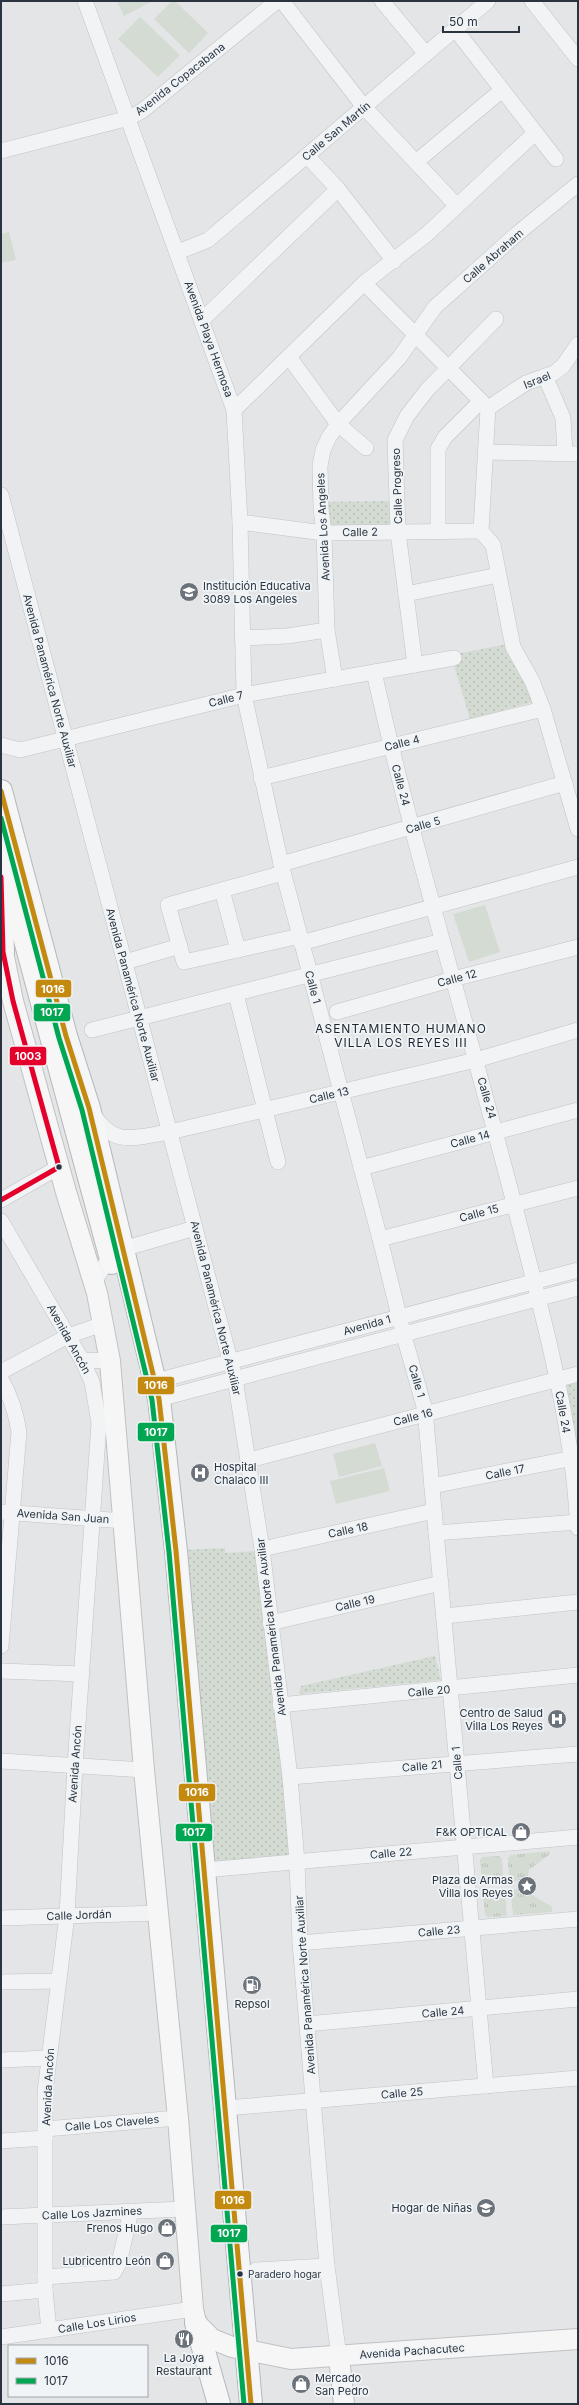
<svg xmlns="http://www.w3.org/2000/svg" width="579" height="2405" font-family="Inter,sans-serif">
<defs>
<pattern id="grass-tufts" width="24" height="20" patternUnits="userSpaceOnUse"><rect width="24" height="20" fill="#d4dbd3"/><path d="M3 7l-1-3M5 7V3M7 7l1-3M15 17l-1-3M17 17v-4M19 17l1-3" fill="none" stroke="#b6bdb6"/></pattern>
<pattern id="park-dots" width="8" height="8" patternUnits="userSpaceOnUse"><rect width="8" height="8" fill="#d4dbd3"/><path d="M2 2h.1M6 6h.1" fill="none" stroke="#b6bdb6" stroke-width="1.8" stroke-linecap="round"/></pattern>
</defs>
<rect width="100%" height="100%" fill="#e3e5e7"/>
<g fill="url(#grass-tufts)">
<polygon points="550,1851 550,1854 529,1870 527,1880 514,1881 509,1877 508,1858 510,1855"/>
<polygon points="499,1856 502,1859 503,1878 500,1882 485,1884 482,1882 480,1860 482,1857"/>
<polygon points="521,1888 552,1907 552,1912 513,1915 511,1894 515,1889"/>
<polygon points="500,1890 505,1894 507,1916 488,1917 485,1915 483,1894 485,1891"/>
</g>
<g fill="url(#park-dots)">
<polygon points="392,501 393,528 330,529 323,502"/>
<polygon points="508,644 537,701 470,719 451,655"/>
<polygon points="578,1378 578,1448 572,1448 563,1382"/>
<polygon points="225,1548 225,1553 257,1551 292,1854 289,1858 209,1864 183,1550"/>
<polygon points="435,1656 441,1680 299,1694 301,1686"/>
</g>
<g fill="#d4dbd3">
<polygon points="117,1 153,1 124,16"/>
<polygon points="172,1 175,1 208,33 189,53 154,19"/>
<polygon points="140,17 180,55 158,77 118,39"/>
<polygon points="9,232 16,260 1,263 1,234"/>
<polygon points="485,905 500,952 469,962 453,914"/>
<polygon points="375,1443 382,1466 339,1477 333,1454"/>
<polygon points="384,1468 390,1491 336,1504 330,1481"/>
</g>
<g fill="none" stroke-linecap="round" stroke-linejoin="round">
<defs>
<g id="minor">
<polyline points="85,1 234,410 240,522 244,695 281,864 380,1239 404,1336 425,1410 486,2086"/>
<polyline points="282,1 364,107 457,206"/>
<polyline points="382,1 426,54"/>
<polyline points="532,1 578,59"/>
<polyline points="455,29 556,159"/>
<polyline points="1,151 129,118 142,111 277,1"/>
<polyline points="307,156 338,189 394,261"/>
<polyline points="416,162 502,90"/>
<polyline points="178,252 208,240 488,1"/>
<polyline points="364,283 488,408 481,531 493,545 513,647 532,681 543,709 578,829"/>
<polyline points="202,320 338,189"/>
<polyline points="289,357 338,424 366,448"/>
<polyline points="545,376 563,418 565,454"/>
<polyline points="488,408 526,383 554,373 563,366 578,344"/>
<polyline points="234,410 364,283 427,234 535,133"/>
<polyline points="486,452 578,454"/>
<polyline points="1,495 235,1379 262,1549 290,1777 297,1862 300,1943 327,2266 339,2357"/>
<polyline points="240,522 324,533 481,531"/>
<polyline points="438,532 438,449 445,437 481,401"/>
<polyline points="406,594 498,575"/>
<polyline points="242,638 287,636 327,630"/>
<polyline points="415,665 398,532 395,440 407,416 427,390 496,319"/>
<path d="M374 672C414 852 469 1029 515 1207 536 1290 559 1372 571 1457 575 1480 576 1504 578 1528"/>
<polyline points="335,679 327,630 324,533 321,508 320,466 323,450 329,437 338,424 399,358 435,307 518,233 578,184"/>
<polyline points="1,745 20,750 244,695 454,658"/>
<polyline points="261,778 543,709"/>
<polyline points="281,864 565,783"/>
<polyline points="283,873 168,905 184,962 300,936"/>
<polyline points="222,890 238,950"/>
<polyline points="301,943 578,867"/>
<polyline points="125,962 180,946"/>
<polyline points="236,994 278,1162"/>
<polyline points="337,1012 453,979 578,947"/>
<polyline points="92,1030 442,941"/>
<path d="M93 1114C114 1148 135 1137 170 1132L476 1060 578 1030"/>
<polyline points="361,1168 578,1110"/>
<polyline points="1,1200 59,1167"/>
<polyline points="1,1221 82,1360 92,1382 99,1423 75,1766 67,1915 45,2092 45,2290 49,2330"/>
<polyline points="380,1239 578,1188"/>
<polyline points="94,1282 110,1257 123,1249 195,1228"/>
<polyline points="82,1360 110,1361"/>
<polyline points="1,1372 68,1336 103,1324"/>
<path d="M1 1379C11 1397 16 1412 19 1432L1 1646"/>
<polyline points="156,1381 578,1270"/>
<polyline points="159,1399 578,1288"/>
<polyline points="249,1460 578,1374"/>
<polyline points="432,1486 578,1457"/>
<polyline points="1,1512 124,1521"/>
<polyline points="436,1533 578,1522"/>
<polyline points="262,1549 434,1511"/>
<polyline points="445,1616 578,1602"/>
<polyline points="270,1623 441,1583"/>
<polyline points="1,1671 82,1674"/>
<polyline points="280,1705 578,1675"/>
<polyline points="1,1761 144,1770"/>
<polyline points="290,1777 578,1754"/>
<polyline points="204,1870 578,1837"/>
<polyline points="1,1918 158,1913"/>
<polyline points="300,1943 578,1919"/>
<polyline points="1,1982 58,1981"/>
<polyline points="307,2024 578,1999"/>
<polyline points="1,2060 48,2058"/>
<polyline points="226,2108 578,2078"/>
<polyline points="45,2129 178,2118"/>
<polyline points="1,2141 45,2138"/>
<polyline points="1,2217 184,2209"/>
<polyline points="256,2270 327,2266"/>
<polyline points="45,2277 114,2272 119,2263 131,2211"/>
<polyline points="1,2294 45,2290"/>
<polyline points="1,2337 193,2309"/>
</g>
<g id="major">
<polyline points="3,952 13,1001 66,1192 97,1293 110,1361 144,1770 178,2118 193,2309 196,2323 212,2339 232,2347 291,2359 578,2339"/>
<polyline points="339,2357 344,2404"/>
</g>
<g id="highway">
<polyline points="1,791 66,1036 89,1108 159,1399 176,1551 251,2404"/>
<polyline points="1,851 112,1263"/>
<polyline points="1,884 3,952"/>
<polyline points="196,2323 219,2404"/>
</g>
</defs>
<use href="#minor" stroke="#c1c3c5" stroke-width="16"/>
<use href="#major" stroke="#bfc2c5" stroke-width="22"/>
<use href="#highway" stroke="#b5b8bc" stroke-width="24"/>
<use href="#minor" stroke="#f1f3f4" stroke-width="15"/>
<use href="#major" stroke="#f6f6f6" stroke-width="20"/>
<use href="#highway" stroke="#f6f6f6" stroke-width="22"/>
<defs>
<polyline id="bus-1" points="1,791 66,1036 89,1108 159,1399 176,1551 251,2404"/>
<polyline id="bus-2" points="1,818 59,1038 82,1110 152,1400 169,1552 244,2404"/>
<polyline id="bus-3" points="1,877 3,952 13,1001 59,1167 1,1200"/>
</defs>
<use href="#bus-1" stroke="#f0f4f6" stroke-width="8"/>
<use href="#bus-2" stroke="#f0f4f6" stroke-width="8"/>
<use href="#bus-3" stroke="#f0f4f6" stroke-width="8"/>
<use href="#bus-1" stroke="#c48a10" stroke-width="5"/>
<use href="#bus-2" stroke="#00a651" stroke-width="5"/>
<use href="#bus-3" stroke="#e4002b" stroke-width="5"/>
</g>
<defs>
<symbol id="school-disc" viewBox="-11 -11 22 22"><circle r="9.5" fill="#6b727a" stroke="#f0f4f6"/><path d="M0-5L7-2L0 1L-7-2ZM-4 1L0 2.5L4 1V4Q0 6-4 4Z" fill="#fff"/></symbol>
<symbol id="hospital-disc" viewBox="-11 -11 22 22"><circle r="9.5" fill="#6b727a" stroke="#f0f4f6"/><path d="M-5-5h3v3.5h4V-5h3V5h-3V1.5h-4V5h-3Z" fill="#fff"/></symbol>
<symbol id="shop-disc" viewBox="-11 -11 22 22"><circle r="9.5" fill="#6b727a" stroke="#f0f4f6"/><path d="M-5-2.5h2.3a2.7 3.5 0 0 1 5.4 0H5L5.5 6h-11ZM-1.5-2.5h3a1.5 2.3 0 0 0-3 0Z" fill="#fff"/></symbol>
<symbol id="sight-disc" viewBox="-11 -11 22 22"><circle r="9.5" fill="#6b727a" stroke="#f0f4f6"/><path d="M0-6L1.8-2.2L6-1.7L2.9 1.2L3.7 5.4L0 3.3L-3.7 5.4L-2.9 1.2L-6-1.7L-1.8-2.2Z" fill="#fff"/></symbol>
<symbol id="fuel-disc" viewBox="-11 -11 22 22"><circle r="9.5" fill="#6b727a" stroke="#f0f4f6"/><path d="M-5.5-6h7V0h2V4h1.3V-2.5L3-4.5l.8-.8L6-3V5H2.5V1h-1V6h-7ZM-4.2-4.7v3.2H.2V-4.7Z" fill="#fff"/></symbol>
<symbol id="restaurant-disc" viewBox="-11 -11 22 22"><circle r="9.5" fill="#6b727a" stroke="#f0f4f6"/><path d="M-5-6h1v4h1v-4h1v4h1v-4h1v5L-1.5 .5V6h-2V.5L-5-1ZM5-6V6H3V1.5H1.5Q1.5-4 5-6Z" fill="#fff"/></symbol>
</defs>
<g fill-rule="evenodd">
<use href="#school-disc" x="178" y="581" width="22" height="22"/>
<use href="#hospital-disc" x="189" y="1462" width="22" height="22"/>
<use href="#hospital-disc" x="546" y="1708" width="22" height="22"/>
<use href="#shop-disc" x="510" y="1821" width="22" height="22"/>
<use href="#sight-disc" x="516" y="1875" width="22" height="22"/>
<use href="#fuel-disc" x="241" y="1974" width="22" height="22"/>
<use href="#school-disc" x="475" y="2197" width="22" height="22"/>
<use href="#shop-disc" x="156" y="2217" width="22" height="22"/>
<use href="#shop-disc" x="154" y="2250" width="22" height="22"/>
<use href="#restaurant-disc" x="173" y="2328" width="22" height="22"/>
<use href="#shop-disc" x="290" y="2373" width="22" height="22"/>
</g>
<g fill="#2a3440" stroke="#f0f4f6" stroke-width="1.5">
<circle cx="59" cy="1167" r="3.5"/>
<circle cx="240" cy="2274" r="3.5"/>
</g>
<g text-anchor="middle" dominant-baseline="central" stroke-width="3.5" stroke-linejoin="round" paint-order="stroke">
<g font-size="10" fill="#2a3440" stroke="#f0f4f6" text-anchor="start">
<text x="248" y="2274">Paradero hogar</text>
</g>
<g font-size="11" fill="#2a3440" stroke="#f0f4f6">
<text transform="translate(180 79) rotate(-38)">Avenida Copacabana</text>
<text transform="translate(336 131) rotate(-40)">Calle San Martín</text>
<text transform="translate(493 256) rotate(-41)">Calle Abraham</text>
<text transform="translate(209 339) rotate(70)">Avenida Playa Hermosa</text>
<text transform="translate(537 380) rotate(-22)">Israel</text>
<text transform="translate(397 486) rotate(-92)">Calle Progreso</text>
<text transform="translate(323 527) rotate(-93)">Avenida Los Angeles</text>
<text transform="translate(360 532) rotate(-1)">Calle 2</text>
<text transform="translate(50 681) rotate(75)">Avenida Panamérica Norte Auxiliar</text>
<text transform="translate(226 699) rotate(-14)">Calle 7</text>
<text transform="translate(402 743) rotate(-14)">Calle 4</text>
<text transform="translate(401 785) rotate(75)">Calle 24</text>
<text transform="translate(423 825) rotate(-16)">Calle 5</text>
<text transform="translate(457 978) rotate(-15)">Calle 12</text>
<text transform="translate(313 987) rotate(75)">Calle 1</text>
<text transform="translate(133 995) rotate(75)">Avenida Panamérica Norte Auxiliar</text>
<text transform="translate(329 1095) rotate(-13)">Calle 13</text>
<text transform="translate(487 1098) rotate(74)">Calle 24</text>
<text transform="translate(470 1139) rotate(-15)">Calle 14</text>
<text transform="translate(479 1213) rotate(-15)">Calle 15</text>
<text transform="translate(216 1308) rotate(76)">Avenida Panamérica Norte Auxiliar</text>
<text transform="translate(367 1325) rotate(-15)">Avenida 1</text>
<text transform="translate(69 1339) rotate(61)">Avenida Ancón</text>
<text transform="translate(417 1381) rotate(74)">Calle 1</text>
<text transform="translate(563 1412) rotate(80)">Calle 24</text>
<text transform="translate(413 1417) rotate(-15)">Calle 16</text>
<text transform="translate(505 1472) rotate(-11)">Calle 17</text>
<text transform="translate(63 1516) rotate(4)">Avenida San Juan</text>
<text transform="translate(348 1530) rotate(-12)">Calle 18</text>
<text transform="translate(355 1603) rotate(-13)">Calle 19</text>
<text transform="translate(271 1627) rotate(-97)">Avenida Panamérica Norte Auxiliar</text>
<text transform="translate(429 1691) rotate(-5)">Calle 20</text>
<text transform="translate(457 1763) rotate(-95)">Calle 1</text>
<text transform="translate(75 1764) rotate(-86)">Avenida Ancón</text>
<text transform="translate(422 1766) rotate(-5)">Calle 21</text>
<text transform="translate(391 1853) rotate(-5)">Calle 22</text>
<text transform="translate(79 1915) rotate(-2)">Calle Jordán</text>
<text transform="translate(439 1931) rotate(-5)">Calle 23</text>
<text transform="translate(305 1985) rotate(-94)">Avenida Panamérica Norte Auxiliar</text>
<text transform="translate(443 2012) rotate(-5)">Calle 24</text>
<text transform="translate(48 2087) rotate(-87)">Avenida Ancón</text>
<text transform="translate(402 2093) rotate(-5)">Calle 25</text>
<text transform="translate(112 2123) rotate(-5)">Calle Los Claveles</text>
<text transform="translate(92 2213) rotate(-3)">Calle Los Jazmines</text>
<text transform="translate(97 2323) rotate(-9)">Calle Los Lirios</text>
<text transform="translate(412 2351) rotate(-4)">Avenida Pachacutec</text>
</g>
<g font-size="11" fill="#2a3440" stroke="#f0f4f6" text-anchor="end">
<text x="203" y="586" text-anchor="start">Institución Educativa<tspan x="203" dy="13">3089 Los Angeles</tspan></text>
<text x="214" y="1467" text-anchor="start">Hospital<tspan x="214" dy="13">Chalaco III</tspan></text>
<text x="543" y="1713">Centro de Salud<tspan x="543" dy="13">Villa Los Reyes</tspan></text>
<text x="507" y="1832">F&amp;K OPTICAL</text>
<text x="513" y="1880">Plaza de Armas<tspan x="513" dy="13">Villa los Reyes</tspan></text>
<text x="252" y="2004" text-anchor="middle">Repsol</text>
<text x="472" y="2208">Hogar de Niñas</text>
<text x="153" y="2228">Frenos Hugo</text>
<text x="151" y="2261">Lubricentro León</text>
<text x="184" y="2358" text-anchor="middle">La Joya<tspan x="184" dy="13">Restaurant</tspan></text>
<text x="315" y="2378" text-anchor="start">Mercado<tspan x="315" dy="13">San Pedro</tspan></text>
</g>
<g font-size="12" letter-spacing="1" fill="#1c2531" stroke="#f0f4f6">
<text x="401" y="1028">ASENTAMIENTO HUMANO<tspan x="401" dy="14">VILLA LOS REYES III</tspan></text>
</g>
</g>
<g stroke="#f0f4f6" stroke-width="1.5">
<rect x="35" y="979" width="37" height="19" rx="4" fill="#c48a10"/>
<rect x="33" y="1003" width="38" height="19" rx="4" fill="#00a651"/>
<rect x="9" y="1046" width="38" height="20" rx="4" fill="#e4002b"/>
<rect x="137" y="1376" width="38" height="19" rx="4" fill="#c48a10"/>
<rect x="137" y="1422" width="38" height="20" rx="4" fill="#00a651"/>
<rect x="178" y="1783" width="38" height="19" rx="4" fill="#c48a10"/>
<rect x="175" y="1823" width="38" height="19" rx="4" fill="#00a651"/>
<rect x="214" y="2190" width="38" height="20" rx="4" fill="#c48a10"/>
<rect x="210" y="2224" width="38" height="19" rx="4" fill="#00a651"/>
</g>
<g font-size="11" text-anchor="middle" font-weight="bold" fill="#fff">
<text x="53" y="993">1016</text>
<text x="52" y="1016">1017</text>
<text x="28" y="1060">1003</text>
<text x="156" y="1389">1016</text>
<text x="156" y="1436">1017</text>
<text x="197" y="1796">1016</text>
<text x="194" y="1836">1017</text>
<text x="233" y="2204">1016</text>
<text x="229" y="2237">1017</text>
</g>
<rect width="579" height="2405" fill="none" stroke="#2a3440" stroke-width="4"/>
<rect x="8" y="2345" width="140" height="52" fill="#f0f4f6" stroke="#a1a7ad"/>
<rect x="16" y="2358" width="20" height="6" fill="#c48a10" stroke="#a1a7ad"/>
<text x="44" y="2365" font-size="12" fill="#2a3440">1016</text>
<rect x="16" y="2378" width="20" height="6" fill="#00a651" stroke="#a1a7ad"/>
<text x="44" y="2385" font-size="12" fill="#2a3440">1017</text>
<path d="M443 26v6h76v-6" fill="none" stroke="#2a3440" stroke-width="2"/>
<text x="449" y="26" font-size="12" fill="#2a3440" stroke="#f0f4f6" stroke-width="3" paint-order="stroke">50 m</text>
</svg>
